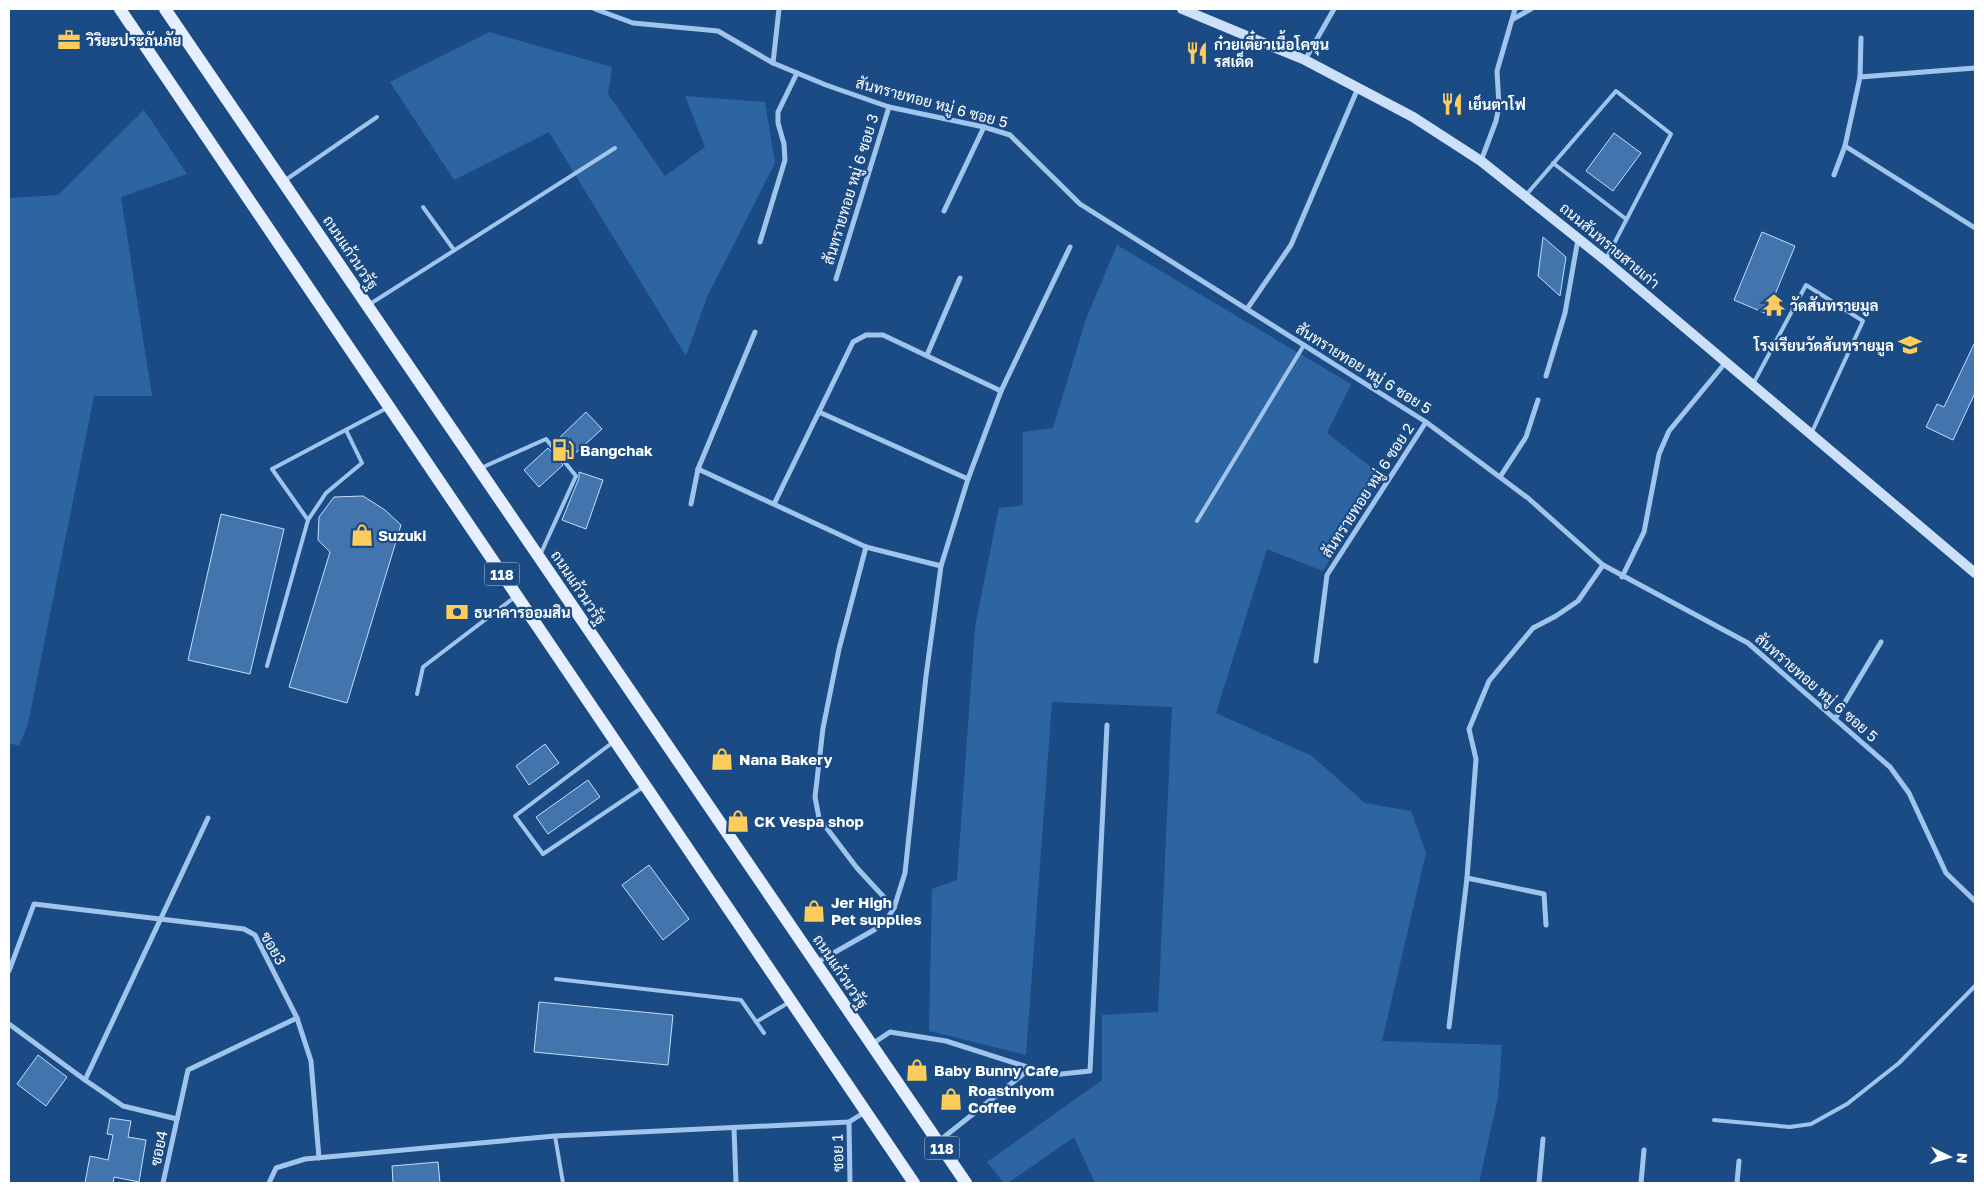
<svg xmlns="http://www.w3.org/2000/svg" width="1984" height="1192" font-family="'Golos Text',Sarabun,sans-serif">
<rect width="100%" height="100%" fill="#1a4b85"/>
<g fill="#2d65a3">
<polygon points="489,32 612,67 608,94 665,176 705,147 685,96 765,102 775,163 707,297 686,356 549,132 454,180 390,82"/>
<polygon points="144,110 187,174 121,197 152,396 94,396 28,724 19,746 9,743 9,198 58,195"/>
<polygon points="1117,245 1351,384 1327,433 1381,475 1323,571 1267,549 1216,713 1312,756 1365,803 1411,811 1426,853 1382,1041 1502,1045 1498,1097 1479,1183 1095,1183 1074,1137 1008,1183 1004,1183 987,1162 1102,1080 1102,1015 1158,1012 1172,707 1052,702 1026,1055 929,1031 932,889 957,880 975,627 999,508 1023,505 1023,432 1053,428 1086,319"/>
</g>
<g fill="#4275ae" stroke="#c5ddf9">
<polygon points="1614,133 1641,153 1613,191 1586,171"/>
<polygon points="1762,232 1795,246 1767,314 1734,300"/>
<polygon points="1543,237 1566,257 1560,296 1538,276"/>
<polygon points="1975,342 1975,393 1953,440 1926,427 1937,404 1944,407"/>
<polygon points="586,412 602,429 568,460 554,443"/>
<polygon points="548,448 563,465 539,487 524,470"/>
<polygon points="579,472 603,480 586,529 562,520 579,478"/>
<polygon points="363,496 385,510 401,525 347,703 289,687 330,552 318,540 319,517 334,497"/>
<polygon points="221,514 284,529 250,674 188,660"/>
<polygon points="545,744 559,763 529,785 516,766"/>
<polygon points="588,780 600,797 548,834 536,817"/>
<polygon points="649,865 689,919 663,940 622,885"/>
<polygon points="539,1002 673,1015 668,1065 534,1052"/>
<polygon points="38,1055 67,1077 46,1106 17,1084"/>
<polygon points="110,1118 131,1121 128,1137 146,1140 139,1182 114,1177 113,1183 85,1183 90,1156 108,1160 113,1135 107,1134"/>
<polygon points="438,1162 440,1183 393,1183 392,1166"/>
</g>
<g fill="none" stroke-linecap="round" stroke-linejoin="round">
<g stroke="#a0c4ec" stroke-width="4">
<polyline points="1553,163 1626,219"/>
<polyline points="284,181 377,117"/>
<polyline points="1526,195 1616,91 1671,134 1606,259"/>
<polyline points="423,207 454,250"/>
<polyline points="370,304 615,148"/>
<polyline points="1753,384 1806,285 1863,321 1811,434"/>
<polyline points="481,468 546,439 576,476 541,553"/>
<polyline points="308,520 272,469 387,408"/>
<polyline points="1197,521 1304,345"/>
<polyline points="267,666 308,520 326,493 362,463 346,430"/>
<polyline points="417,694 423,667 515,597"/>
<polyline points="612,743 515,816 543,854 643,787"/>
<polyline points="556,979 741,1000 764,1033"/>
<polyline points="756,1022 788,1003"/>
<polyline points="1714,1120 1790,1127 1811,1124 1847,1104 1899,1063 1975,986"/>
<polyline points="555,1136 563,1183"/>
</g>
<g stroke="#a0c4ec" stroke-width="5">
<polyline points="595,9 633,23 718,31 773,63 826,85 889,107 984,127 1010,135 1080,204 1426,422 1528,498 1603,565 1748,643 1890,767 1909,793 1946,873 1975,901"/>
<polyline points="1513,19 1531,9"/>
<polyline points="1305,60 1334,9"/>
<polyline points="773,63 779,9"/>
<polyline points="1860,77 1975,68"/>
<polyline points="1845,146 1975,228"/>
<polyline points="1481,161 1496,121 1499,106 1497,71 1515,9"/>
<polyline points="1834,175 1845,146 1860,77 1861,38"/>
<polyline points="944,211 984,127"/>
<polyline points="760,242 785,160 784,144 778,123 778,112 797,73"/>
<polyline points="836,279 889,107"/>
<polyline points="1247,309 1291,245 1358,88"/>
<polyline points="927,355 960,278"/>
<polyline points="1546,376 1565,313 1578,239"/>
<polyline points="819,412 968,479"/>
<polyline points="698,469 866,547 941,566"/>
<polyline points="1500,477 1526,437 1538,400"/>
<polyline points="691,504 698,469 755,332"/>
<polyline points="774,504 853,342 866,335 883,335 1001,391"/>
<polyline points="866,547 839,649 823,728 815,797 819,818 857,868 894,908"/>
<polyline points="1622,577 1644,532 1659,454 1669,431 1726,362"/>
<polyline points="1316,661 1327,575 1426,422"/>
<polyline points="1835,719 1881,642"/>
<polyline points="1546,925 1544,894 1467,878 1476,759 1469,729 1489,681 1533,628 1556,616 1578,601 1603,565"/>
<polyline points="816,963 874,930 885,922 894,908 905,873 926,676 941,566 968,479 1001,391 1070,247"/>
<polyline points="9,971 34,904 244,929 255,935 297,1018 311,1061 319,1158"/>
<polyline points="9,1024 85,1080 123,1106 177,1119"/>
<polyline points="1449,1027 1467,878"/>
<polyline points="872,1044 890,1032 946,1041 1052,1075 1090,1071 1107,725"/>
<polyline points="85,1080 208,818"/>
<polyline points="849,1122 850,1183"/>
<polyline points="734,1128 736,1183"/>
<polyline points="939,1141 1031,1068"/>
<polyline points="163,1183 188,1070 297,1018"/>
<polyline points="269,1183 276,1168 305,1159 555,1136 849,1122 865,1112"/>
<polyline points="1539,1183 1543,1139"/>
<polyline points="1641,1183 1644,1150"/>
<polyline points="1737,1183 1739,1161"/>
</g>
<polyline stroke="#cce0f9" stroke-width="10" points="1182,9 1305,60 1413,117 1481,161 1605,260 1975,573"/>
<g stroke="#e5efff" stroke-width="12">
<polyline points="120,9 914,1183"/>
<polyline points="165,9 966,1183"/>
</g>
</g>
<defs>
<symbol id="office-bare" viewBox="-9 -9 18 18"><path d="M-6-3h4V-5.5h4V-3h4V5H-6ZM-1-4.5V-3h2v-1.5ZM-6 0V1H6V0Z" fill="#fecc5b" stroke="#1a4b85" stroke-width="2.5" paint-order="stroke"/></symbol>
<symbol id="restaurant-bare" viewBox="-9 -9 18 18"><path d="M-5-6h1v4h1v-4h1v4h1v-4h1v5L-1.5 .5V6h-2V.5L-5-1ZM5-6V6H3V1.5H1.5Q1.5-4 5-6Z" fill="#fecc5b" stroke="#1a4b85" stroke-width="2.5" paint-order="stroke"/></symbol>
<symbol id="temple-bare" viewBox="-9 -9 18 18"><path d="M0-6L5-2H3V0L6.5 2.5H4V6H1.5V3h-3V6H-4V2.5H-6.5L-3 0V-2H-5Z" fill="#fecc5b" stroke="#1a4b85" stroke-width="2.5" paint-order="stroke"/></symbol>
<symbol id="school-bare" viewBox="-9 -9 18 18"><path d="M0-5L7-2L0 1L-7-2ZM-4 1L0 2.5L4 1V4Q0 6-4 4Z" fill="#fecc5b" stroke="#1a4b85" stroke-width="2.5" paint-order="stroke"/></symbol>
<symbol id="fuel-bare" viewBox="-9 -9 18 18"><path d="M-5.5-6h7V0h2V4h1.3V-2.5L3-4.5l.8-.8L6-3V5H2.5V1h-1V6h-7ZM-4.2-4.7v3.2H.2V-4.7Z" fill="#fecc5b" stroke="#1a4b85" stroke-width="2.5" paint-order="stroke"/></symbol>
<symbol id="shop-bare" viewBox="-9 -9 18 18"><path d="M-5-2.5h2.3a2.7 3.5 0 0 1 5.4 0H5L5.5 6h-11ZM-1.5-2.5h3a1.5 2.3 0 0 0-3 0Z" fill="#fecc5b" stroke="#1a4b85" stroke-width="2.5" paint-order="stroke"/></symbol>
<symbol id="bank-bare" viewBox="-9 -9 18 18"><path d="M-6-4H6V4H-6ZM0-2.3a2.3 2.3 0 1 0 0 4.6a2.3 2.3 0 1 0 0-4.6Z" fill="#fecc5b" stroke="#1a4b85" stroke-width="2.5" paint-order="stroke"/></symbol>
</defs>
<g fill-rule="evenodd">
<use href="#office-bare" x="53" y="24" width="32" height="32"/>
<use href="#restaurant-bare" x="1181" y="37" width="32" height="32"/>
<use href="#restaurant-bare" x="1436" y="88" width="32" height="32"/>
<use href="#temple-bare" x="1758" y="289" width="32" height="32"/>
<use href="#school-bare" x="1894" y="329" width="32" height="32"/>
<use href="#fuel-bare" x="547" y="434" width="32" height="32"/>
<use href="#shop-bare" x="346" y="519" width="32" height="32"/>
<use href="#bank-bare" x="441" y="596" width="32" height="32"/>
<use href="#shop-bare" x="706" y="743" width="32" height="32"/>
<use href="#shop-bare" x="722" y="805" width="32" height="32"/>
<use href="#shop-bare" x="798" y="895" width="32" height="32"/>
<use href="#shop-bare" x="901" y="1054" width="32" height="32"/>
<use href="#shop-bare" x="935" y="1083" width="32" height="32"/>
</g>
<g text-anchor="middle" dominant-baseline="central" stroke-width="4.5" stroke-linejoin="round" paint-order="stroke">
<g fill="#1a4b85" stroke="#bac9da" stroke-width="1">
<rect x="484.5" y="562.5" width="35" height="23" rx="4"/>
<rect x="924.5" y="1136.5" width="35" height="23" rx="4"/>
</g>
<g font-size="14" font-weight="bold" fill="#fff">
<text x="502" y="574">118</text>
<text x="942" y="1148">118</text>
</g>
<g font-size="15" font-weight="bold" fill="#fff" stroke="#1a4b85" text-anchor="start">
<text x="86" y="40">วิริยะประกันภัย</text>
<text x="1214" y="44">ก๋วยเตี๋ยวเนื้อโคขุน<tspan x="1214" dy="17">รสเด็ด</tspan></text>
<text x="1468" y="104">เย็นตาโฟ</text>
<text x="1790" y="305">วัดสันทรายมูล</text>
<text x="1894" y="345" text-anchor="end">โรงเรียนวัดสันทรายมูล</text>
<text x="580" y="450">Bangchak</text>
<text x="378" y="535">Suzuki</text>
<text x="474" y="612">ธนาคารออมสิน</text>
<text x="739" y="759">Nana Bakery</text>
<text x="754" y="821">CK Vespa shop</text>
<text x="831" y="902">Jer High<tspan x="831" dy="17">Pet supplies</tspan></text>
<text x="934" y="1070">Baby Bunny Cafe</text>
<text x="968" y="1090">Roastniyom<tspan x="968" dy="17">Coffee</tspan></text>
</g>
<g font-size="15" fill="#fff" stroke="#1a4b85">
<text transform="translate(932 102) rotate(15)">สันทรายทอย หมู่ 6 ซอย 5</text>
<text transform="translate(850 189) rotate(-73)">สันทรายทอย หมู่ 6 ซอย 3</text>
<text transform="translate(1610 245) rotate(40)">ถนนสันทรายสายเก่า</text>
<text transform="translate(351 252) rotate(56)">ถนนแก้วนวรัฐ</text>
<text transform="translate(1364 368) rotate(32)">สันทรายทอย หมู่ 6 ซอย 5</text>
<text transform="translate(1367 490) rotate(-57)">สันทรายทอย หมู่ 6 ซอย 2</text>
<text transform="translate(579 587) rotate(56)">ถนนแก้วนวรัฐ</text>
<text transform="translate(1817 687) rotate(41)">สันทรายทอย หมู่ 6 ซอย 5</text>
<text transform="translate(274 948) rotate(60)">ซอย3</text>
<text transform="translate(841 971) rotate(56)">ถนนแก้วนวรัฐ</text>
<text transform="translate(158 1148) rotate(-78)">ซอย4</text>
<text transform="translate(837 1153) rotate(-91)">ซอย 1</text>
</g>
</g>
<rect width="1984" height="1192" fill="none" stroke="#ffffff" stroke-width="20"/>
<g transform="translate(1949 1157) rotate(95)" stroke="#1a4b85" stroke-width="4" paint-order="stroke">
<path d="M0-4L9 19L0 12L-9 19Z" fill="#ffffff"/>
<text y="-8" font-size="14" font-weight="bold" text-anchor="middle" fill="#ffffff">N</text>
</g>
</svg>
